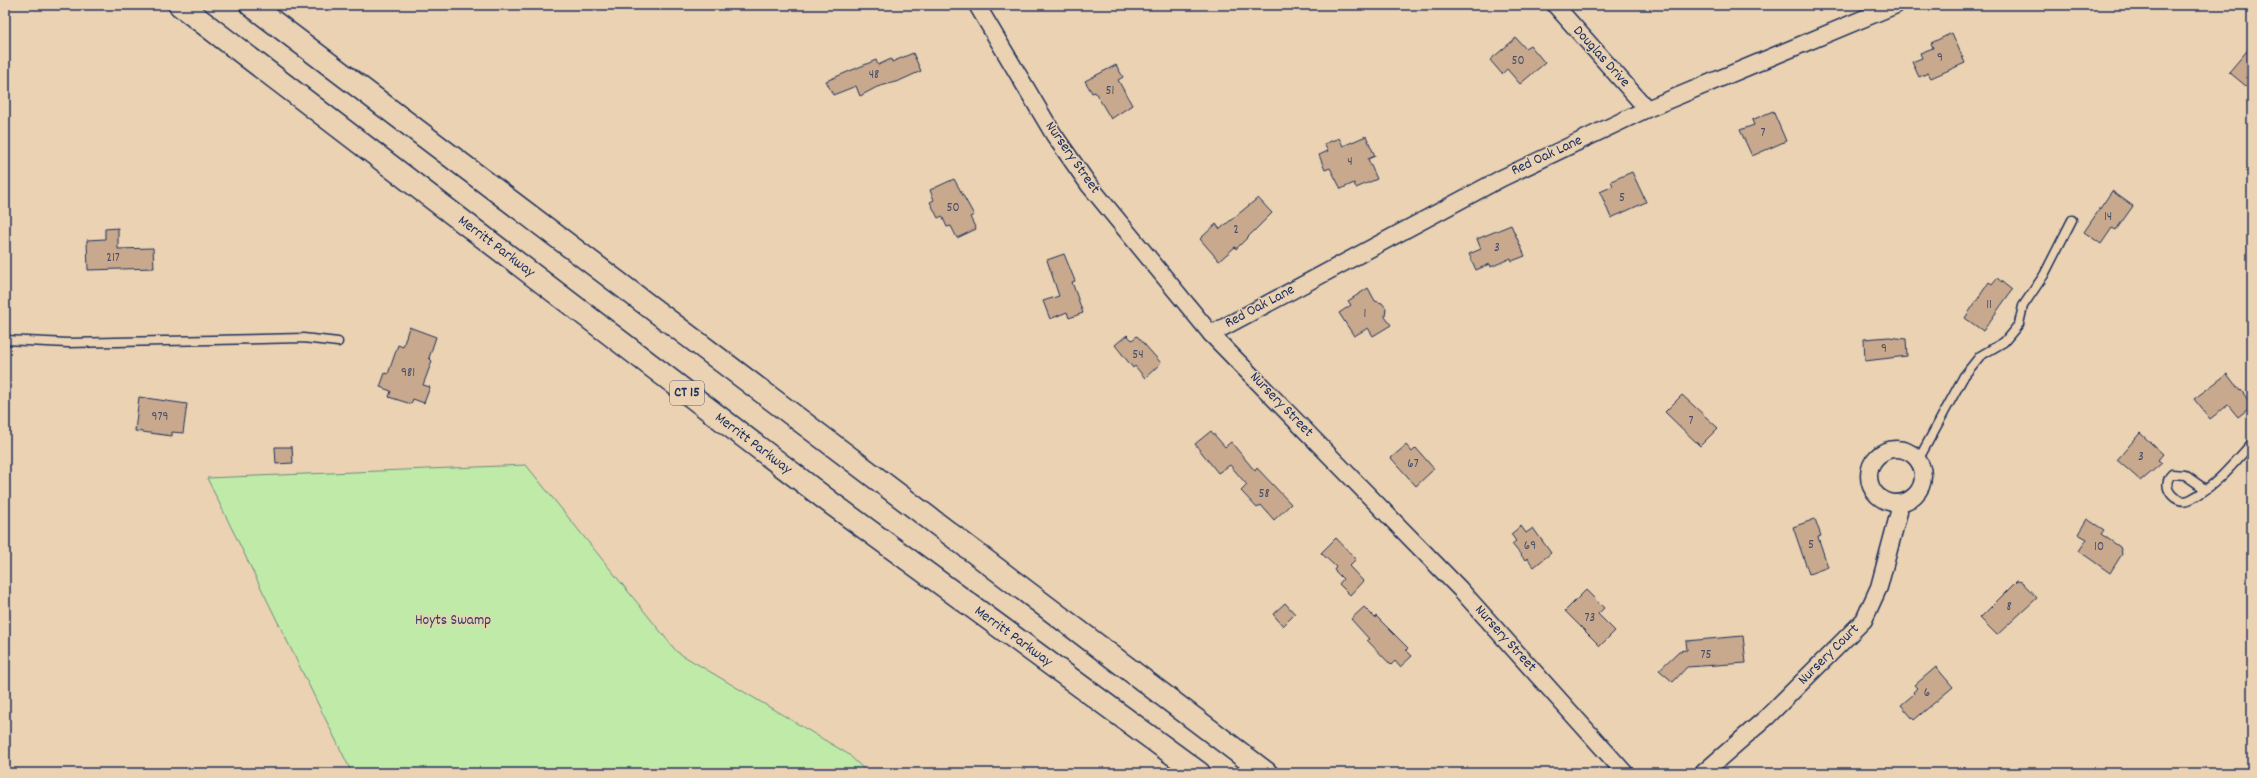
<svg xmlns="http://www.w3.org/2000/svg" width="2257" height="778" font-family="Dekko,sans-serif">
<rect width="100%" height="100%" fill="#ead2b2"/>
<filter id="ink" filterUnits="userSpaceOnUse"><feTurbulence type="fractalNoise" baseFrequency=".025" numOctaves="2"/><feDisplacementMap in="SourceGraphic" scale="8" xChannelSelector="R" yChannelSelector="G"/><feConvolveMatrix kernelMatrix="1 2 1 2 8 2 1 2 1" color-interpolation-filters="sRGB"/></filter>
<g filter="url(#ink)">
<polygon fill="#bfeaa7" stroke="#6d8c82" points="526,465 677,652 848,754 868,773 352,773 207,478"/>
<g fill="#c8a98d" stroke="#1b2f5e">
<polygon points="1952,33 1965,63 1931,78 1928,73 1919,77 1912,62 1922,58 1920,53 1933,48 1931,43"/>
<polygon points="1516,38 1525,48 1530,45 1545,63 1520,84 1507,69 1502,74 1490,60"/>
<polygon points="2252,45 2252,91 2229,72"/>
<polygon points="913,53 921,71 899,81 877,87 860,96 856,86 833,95 826,81 876,60 878,65 891,59 892,62"/>
<polygon points="1116,65 1123,77 1118,80 1132,105 1111,119 1095,92 1092,93 1085,81"/>
<polygon points="1773,111 1786,141 1752,156 1740,130 1754,125 1752,120"/>
<polygon points="1366,136 1375,156 1368,159 1377,179 1356,188 1354,183 1341,189 1330,168 1325,170 1319,155 1328,151 1324,144 1339,138 1343,146"/>
<polygon points="1632,172 1646,202 1611,218 1600,192 1613,186 1611,181"/>
<polygon points="954,179 974,215 970,217 976,229 957,238 951,226 947,227 942,216 938,218 930,202 934,200 930,190"/>
<polygon points="2112,191 2133,206 2116,230 2112,228 2101,244 2084,232"/>
<polygon points="1258,198 1272,213 1236,249 1235,247 1219,261 1200,239 1216,224 1220,229"/>
<polygon points="1511,225 1525,256 1512,261 1511,258 1491,267 1490,264 1476,270 1469,254 1481,249 1477,239"/>
<polygon points="118,228 118,249 153,248 154,268 88,270 87,240 105,239 105,229"/>
<polygon points="1064,254 1075,281 1072,282 1083,313 1069,318 1067,312 1050,319 1043,301 1059,296 1047,260"/>
<polygon points="1997,278 2012,290 1983,331 1965,318 1989,282 1992,284"/>
<polygon points="1368,288 1375,301 1382,303 1386,308 1385,317 1391,325 1373,336 1368,328 1354,336 1339,313 1351,305 1348,301"/>
<polygon points="409,327 436,337 429,358 432,361 423,385 430,387 424,403 413,399 411,404 389,397 391,391 380,387 385,373 388,374 398,345 403,347"/>
<polygon points="1127,335 1132,340 1137,336 1161,363 1145,378 1135,366 1133,368 1115,345"/>
<polygon points="1889,337 1906,339 1907,356 1865,361 1864,339"/>
<polygon points="2227,374 2240,391 2241,390 2252,406 2238,417 2228,405 2210,419 2194,399"/>
<polygon points="1682,395 1718,428 1700,446 1665,412"/>
<polygon points="139,397 187,404 183,433 172,432 172,436 135,431"/>
<polygon points="1211,431 1225,447 1231,442 1255,471 1257,468 1291,504 1274,520 1261,505 1257,508 1243,493 1241,491 1247,485 1230,465 1218,473 1195,444"/>
<polygon points="2140,433 2163,454 2158,460 2162,463 2141,481 2117,460"/>
<polygon points="1406,445 1412,452 1416,448 1434,469 1416,486 1391,458"/>
<polygon points="275,447 292,447 293,463 276,464"/>
<polygon points="1815,519 1821,536 1818,537 1828,567 1809,574 1793,527"/>
<polygon points="2087,519 2104,530 2101,534 2120,547 2122,554 2110,573 2079,551 2087,539 2078,534"/>
<polygon points="1521,526 1526,533 1533,528 1551,553 1534,567 1527,558 1525,560 1512,544 1516,541 1511,534"/>
<polygon points="1336,538 1356,559 1349,566 1363,581 1350,595 1339,584 1343,579 1334,570 1336,567 1321,553"/>
<polygon points="2017,581 2022,582 2037,598 1997,635 1980,618"/>
<polygon points="1586,590 1604,608 1598,614 1615,631 1600,646 1565,611"/>
<polygon points="1285,603 1295,614 1283,626 1273,614"/>
<polygon points="1364,607 1375,618 1376,616 1408,648 1406,650 1412,656 1400,667 1395,661 1391,665 1367,640 1369,639 1351,619"/>
<polygon points="1743,636 1746,663 1687,667 1673,682 1659,670 1679,651 1687,650 1686,641"/>
<polygon points="1936,667 1953,687 1914,720 1901,705 1914,694 1913,692 1918,688 1915,685"/>
</g>
<g fill="none" stroke-linecap="round" stroke-linejoin="round">
<defs>
<g id="lane">
<polyline points="5,340 68,343 303,338 338,342"/>
<polyline points="1916,457 1922,453 1964,376 1980,356 2004,342 2019,324 2023,306 2044,275 2072,220"/>
<path d="M2205 489 2185 475 2172 474C2159 486 2176 507 2191 499 2216 486 2234 463 2252 443"/>
</g>
<g id="street">
<polyline points="977,5 1054,135 1089,185 1211,334 1460,589 1625,773"/>
<polyline points="1555,5 1647,109"/>
<polyline points="1211,334 1502,178 1647,109 1896,5"/>
<circle cx="1896" cy="476" r="27"/>
<polyline points="1703,773 1767,717 1864,620 1879,587 1899,512 1898,503"/>
</g>
<g id="highway">
<polyline points="180,5 831,503 1199,773"/>
<polyline points="251,5 1266,773"/>
</g>
</defs>
<use href="#lane" stroke="#1b2f5e" stroke-width="11"/>
<use href="#street" stroke="#1b2f5e" stroke-width="19"/>
<use href="#highway" stroke="#1b2f5e" stroke-width="25"/>
<use href="#lane" stroke="#ead2b2" stroke-width="8"/>
<use href="#street" stroke="#ead2b2" stroke-width="16"/>
<use href="#highway" stroke="#ead2b2" stroke-width="22"/>
</g>
</g>
<g text-anchor="middle" dominant-baseline="central" stroke-width="3" stroke-linejoin="round" paint-order="stroke">
<g font-size="13" fill="#464e6a">
<text x="1940" y="58">9</text>
<text x="1518" y="61">50</text>
<text x="874" y="75">48</text>
<text x="1110" y="91">51</text>
<text x="1763" y="133">7</text>
<text x="1350" y="162">4</text>
<text x="1622" y="198">5</text>
<text x="953" y="208">50</text>
<text x="2108" y="217">14</text>
<text x="1236" y="230">2</text>
<text x="1497" y="248">3</text>
<text x="113" y="258">217</text>
<text x="1989" y="305">11</text>
<text x="1365" y="314">1</text>
<text x="1884" y="349">9</text>
<text x="1138" y="355">54</text>
<text x="408" y="373">981</text>
<text x="160" y="417">979</text>
<text x="1691" y="421">7</text>
<text x="2141" y="457">3</text>
<text x="1413" y="464">67</text>
<text x="1264" y="494">58</text>
<text x="1811" y="545">5</text>
<text x="1530" y="546">69</text>
<text x="2099" y="547">10</text>
<text x="2009" y="607">8</text>
<text x="1590" y="618">73</text>
<text x="1706" y="655">75</text>
<text x="1927" y="693">6</text>
</g>
<rect fill="#ead2b2" stroke="#596077" stroke-width="1" x="670" y="381" width="34" height="24" rx="3"/>
<g font-size="14" font-weight="bold" fill="#1b2f5e">
<text x="687" y="393">CT 15</text>
</g>
<g font-size="15" fill="#1b2f5e" stroke="#ead2b2">
<text transform="translate(1601 57) rotate(48)">Douglas Drive</text>
<text transform="translate(1547 156) rotate(-25)">Red Oak Lane</text>
<text transform="translate(1072 158) rotate(55)">Nursery Street</text>
<text transform="translate(496 247) rotate(37)">Merritt Parkway</text>
<text transform="translate(1260 307) rotate(-28)">Red Oak Lane</text>
<text transform="translate(1281 405) rotate(46)">Nursery Street</text>
<text transform="translate(753 444) rotate(37)">Merritt Parkway</text>
<text transform="translate(1013 637) rotate(36)">Merritt Parkway</text>
<text transform="translate(1505 639) rotate(48)">Nursery Street</text>
<text transform="translate(1829 655) rotate(-45)">Nursery Court</text>
</g>
<g font-size="15" fill="#2b4265" stroke="#ead2b2">
<text x="453" y="621">Hoyts Swamp</text>
</g>
</g>
<rect width="2257" height="778" fill="none" stroke="#ead2b2" stroke-width="20"/>
<rect x="10" y="10" width="2237" height="758" fill="none" stroke="#1b2f5e" stroke-width="1.5" filter="url(#ink)"/>
</svg>
